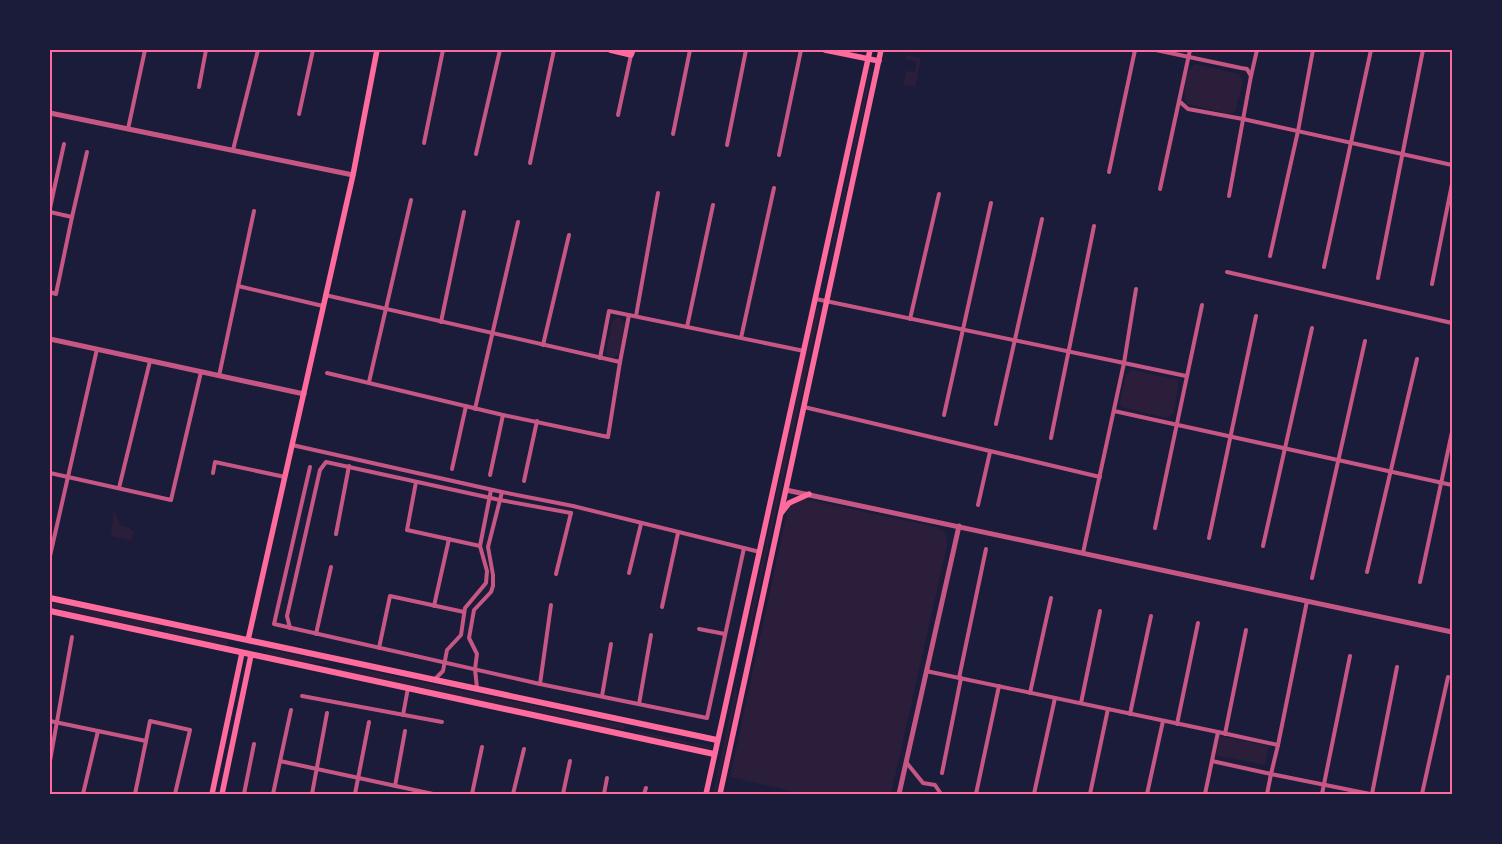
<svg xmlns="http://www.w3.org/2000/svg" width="1502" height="844" font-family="Bitter,serif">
<rect width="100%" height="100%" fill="#1b1b3a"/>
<g fill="#2a1e3b">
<polygon points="906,55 921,58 915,87 903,85 906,71 915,72 917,62 905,59"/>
<path d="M1196 64 1239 74 1243 82 1235 112 1229 114 1187 104C1182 94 1184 69 1196 64Z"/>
<polygon points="870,67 872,72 826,283 824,285"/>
<polygon points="818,307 820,310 745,653 750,618 815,311"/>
<polygon points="618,317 625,323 619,354 612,359 607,356 606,352 612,322"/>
<polygon points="1132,370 1179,380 1174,413 1166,418 1121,407 1120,403 1126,375"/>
<path d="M804 499 936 527C946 531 947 536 947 546L891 794H804L730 777 788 508 793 503Z"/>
<polygon points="114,509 120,525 129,527 133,532 131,541 111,536"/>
<polygon points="50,602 160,625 158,631 50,607"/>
<polygon points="167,628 228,640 227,646 167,633 165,630"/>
<polygon points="267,649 329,662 330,664 306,663 268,655 265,653"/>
<polygon points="338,667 352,670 361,669 624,725 625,729 609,728 337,670"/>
<polygon points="740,667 736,690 737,696 716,794 713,794"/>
<polygon points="639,731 710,746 712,749 638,735 637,732"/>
<polygon points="1220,736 1269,746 1265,765 1216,755"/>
</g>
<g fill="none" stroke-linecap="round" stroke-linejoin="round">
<g stroke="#c65784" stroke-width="4">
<polyline points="1156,50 1241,68 1247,69 1251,76 1229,196"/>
<polyline points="1190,50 1179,101 1188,109 1243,119 1452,165"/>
<polyline points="1251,76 1257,50"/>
<polyline points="199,87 206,50"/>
<polyline points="299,114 313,50"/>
<polyline points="618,115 631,55"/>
<polyline points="128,129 145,50"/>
<polyline points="673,134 690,50"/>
<polyline points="424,143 443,50"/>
<polyline points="727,145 746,50"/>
<polyline points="233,150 258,50"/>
<polyline points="476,154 500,50"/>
<polyline points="779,155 801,50"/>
<polyline points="530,163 554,50"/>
<polyline points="1109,172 1135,50"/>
<polyline points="1160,189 1179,101"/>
<polyline points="50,208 64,144"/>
<polyline points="50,212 72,217 56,294 50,292"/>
<polyline points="72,217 87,152"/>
<polyline points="1270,256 1298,131 1313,50"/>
<polyline points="1324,267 1371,50"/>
<polyline points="1227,272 1452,323"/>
<polyline points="1378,278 1423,50"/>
<polyline points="1432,284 1452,184"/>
<polyline points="238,286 323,306"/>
<polyline points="325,295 620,362 629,315"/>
<polyline points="816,299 1124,363 1136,289"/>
<polyline points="636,316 658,193"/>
<polyline points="910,319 939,194"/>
<polyline points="441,322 464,212"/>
<polyline points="687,327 713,205"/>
<polyline points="741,338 774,188"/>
<polyline points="543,345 569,235"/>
<polyline points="600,358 609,311 804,351"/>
<polyline points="327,373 503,415 608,437 620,362"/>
<polyline points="219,376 254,211"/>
<polyline points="369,382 411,200"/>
<polyline points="804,407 1100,477"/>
<polyline points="475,409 518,222"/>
<polyline points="1114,411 1452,485"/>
<polyline points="944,415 991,203"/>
<polyline points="996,424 1042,219"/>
<polyline points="1051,438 1094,226"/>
<polyline points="292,445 502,492 573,506 760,552"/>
<polyline points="310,467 274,624 540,684 707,718 744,548"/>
<polyline points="452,469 466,406"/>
<polyline points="50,473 171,500 201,372"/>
<polyline points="213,473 215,462 285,477"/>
<polyline points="490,475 503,415"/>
<polyline points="524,481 537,421"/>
<polyline points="416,482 407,530 480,546"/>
<polyline points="119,488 150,361"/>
<polyline points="978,505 990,452"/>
<polyline points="1155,528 1202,305"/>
<polyline points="336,534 349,466"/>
<polyline points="1209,538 1256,316"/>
<polyline points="1263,546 1312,328"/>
<polyline points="1083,553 1124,363 1186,376"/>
<polyline points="50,556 97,349"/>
<polyline points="1367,572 1417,359"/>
<polyline points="629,573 641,524"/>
<polyline points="556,574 571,513"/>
<polyline points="1312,578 1365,341"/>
<polyline points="1420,582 1452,432"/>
<polyline points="434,606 449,539"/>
<polyline points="662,607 678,533"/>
<polyline points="290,628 287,616 320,470 326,462 500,500 571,513"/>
<polyline points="699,629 725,634"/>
<polyline points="316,634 331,567"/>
<polyline points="379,648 390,596 464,612"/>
<polyline points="926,671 1218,732"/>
<polyline points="959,678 986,549"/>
<polyline points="435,679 443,671 447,650 461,635 465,608 486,583 487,571 480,546 491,490"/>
<polyline points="540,684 551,605"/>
<polyline points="477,688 475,669 477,654 469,638 474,610 491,592 493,586 493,575 488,547 502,492"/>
<polyline points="1030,693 1051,598"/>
<polyline points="302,696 442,722"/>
<polyline points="602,696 611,644"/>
<polyline points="1081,703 1100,611"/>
<polyline points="639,704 651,635"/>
<polyline points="1130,714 1151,616"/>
<polyline points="403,715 408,688"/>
<polyline points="50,721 146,741 150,721 190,730 175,794"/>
<polyline points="1177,724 1198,623"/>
<polyline points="1225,734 1246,630"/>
<polyline points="1278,745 1307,601"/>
<polyline points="50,761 72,637"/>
<polyline points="280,761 433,794"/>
<polyline points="906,762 923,783 935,785 941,794"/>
<polyline points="942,773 961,678"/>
<polyline points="395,786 405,731"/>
<polyline points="83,794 98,731"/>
<polyline points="135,794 146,741"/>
<polyline points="244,794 254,744"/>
<polyline points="273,794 291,710"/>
<polyline points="312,794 327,713"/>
<polyline points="355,794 369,722"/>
<polyline points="472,794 482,747"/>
<polyline points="513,794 524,749"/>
<polyline points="563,794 570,761"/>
<polyline points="604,794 607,778"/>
<polyline points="644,794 646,788"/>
<polyline points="976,794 999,686"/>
<polyline points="1034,794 1055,698"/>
<polyline points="1090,794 1108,709"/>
<polyline points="1147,794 1163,721"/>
<polyline points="1205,794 1218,732 1278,745 1271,774 1212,761"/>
<polyline points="1267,794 1271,774 1370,794"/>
<polyline points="1322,794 1350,656"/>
<polyline points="1372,794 1397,667"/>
<polyline points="1422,794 1448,677"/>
</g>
<g stroke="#c65784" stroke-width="5">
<polyline points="50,113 353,175"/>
<polyline points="50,339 304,394"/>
<polyline points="786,490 1452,632"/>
<polyline points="899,794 959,526"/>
</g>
<g stroke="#ff6b9d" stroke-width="5.5">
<polyline points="610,50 631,55 633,50"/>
<polyline points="825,50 879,61"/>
<polyline points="782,512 789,503 809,494"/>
<polyline points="248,640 353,175 377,50"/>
<polyline points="212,794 242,653"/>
<polyline points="222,794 251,655"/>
<polyline points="706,794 870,50"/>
<polyline points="720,794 881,50"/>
</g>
<g stroke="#ff6b9d" stroke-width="6">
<polyline points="50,598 717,740"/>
<polyline points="50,611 714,754"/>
</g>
</g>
<rect width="1502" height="844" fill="none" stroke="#1b1b3a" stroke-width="102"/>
<rect x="51" y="51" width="1400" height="742" fill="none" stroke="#ff6b9d" stroke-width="2"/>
</svg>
